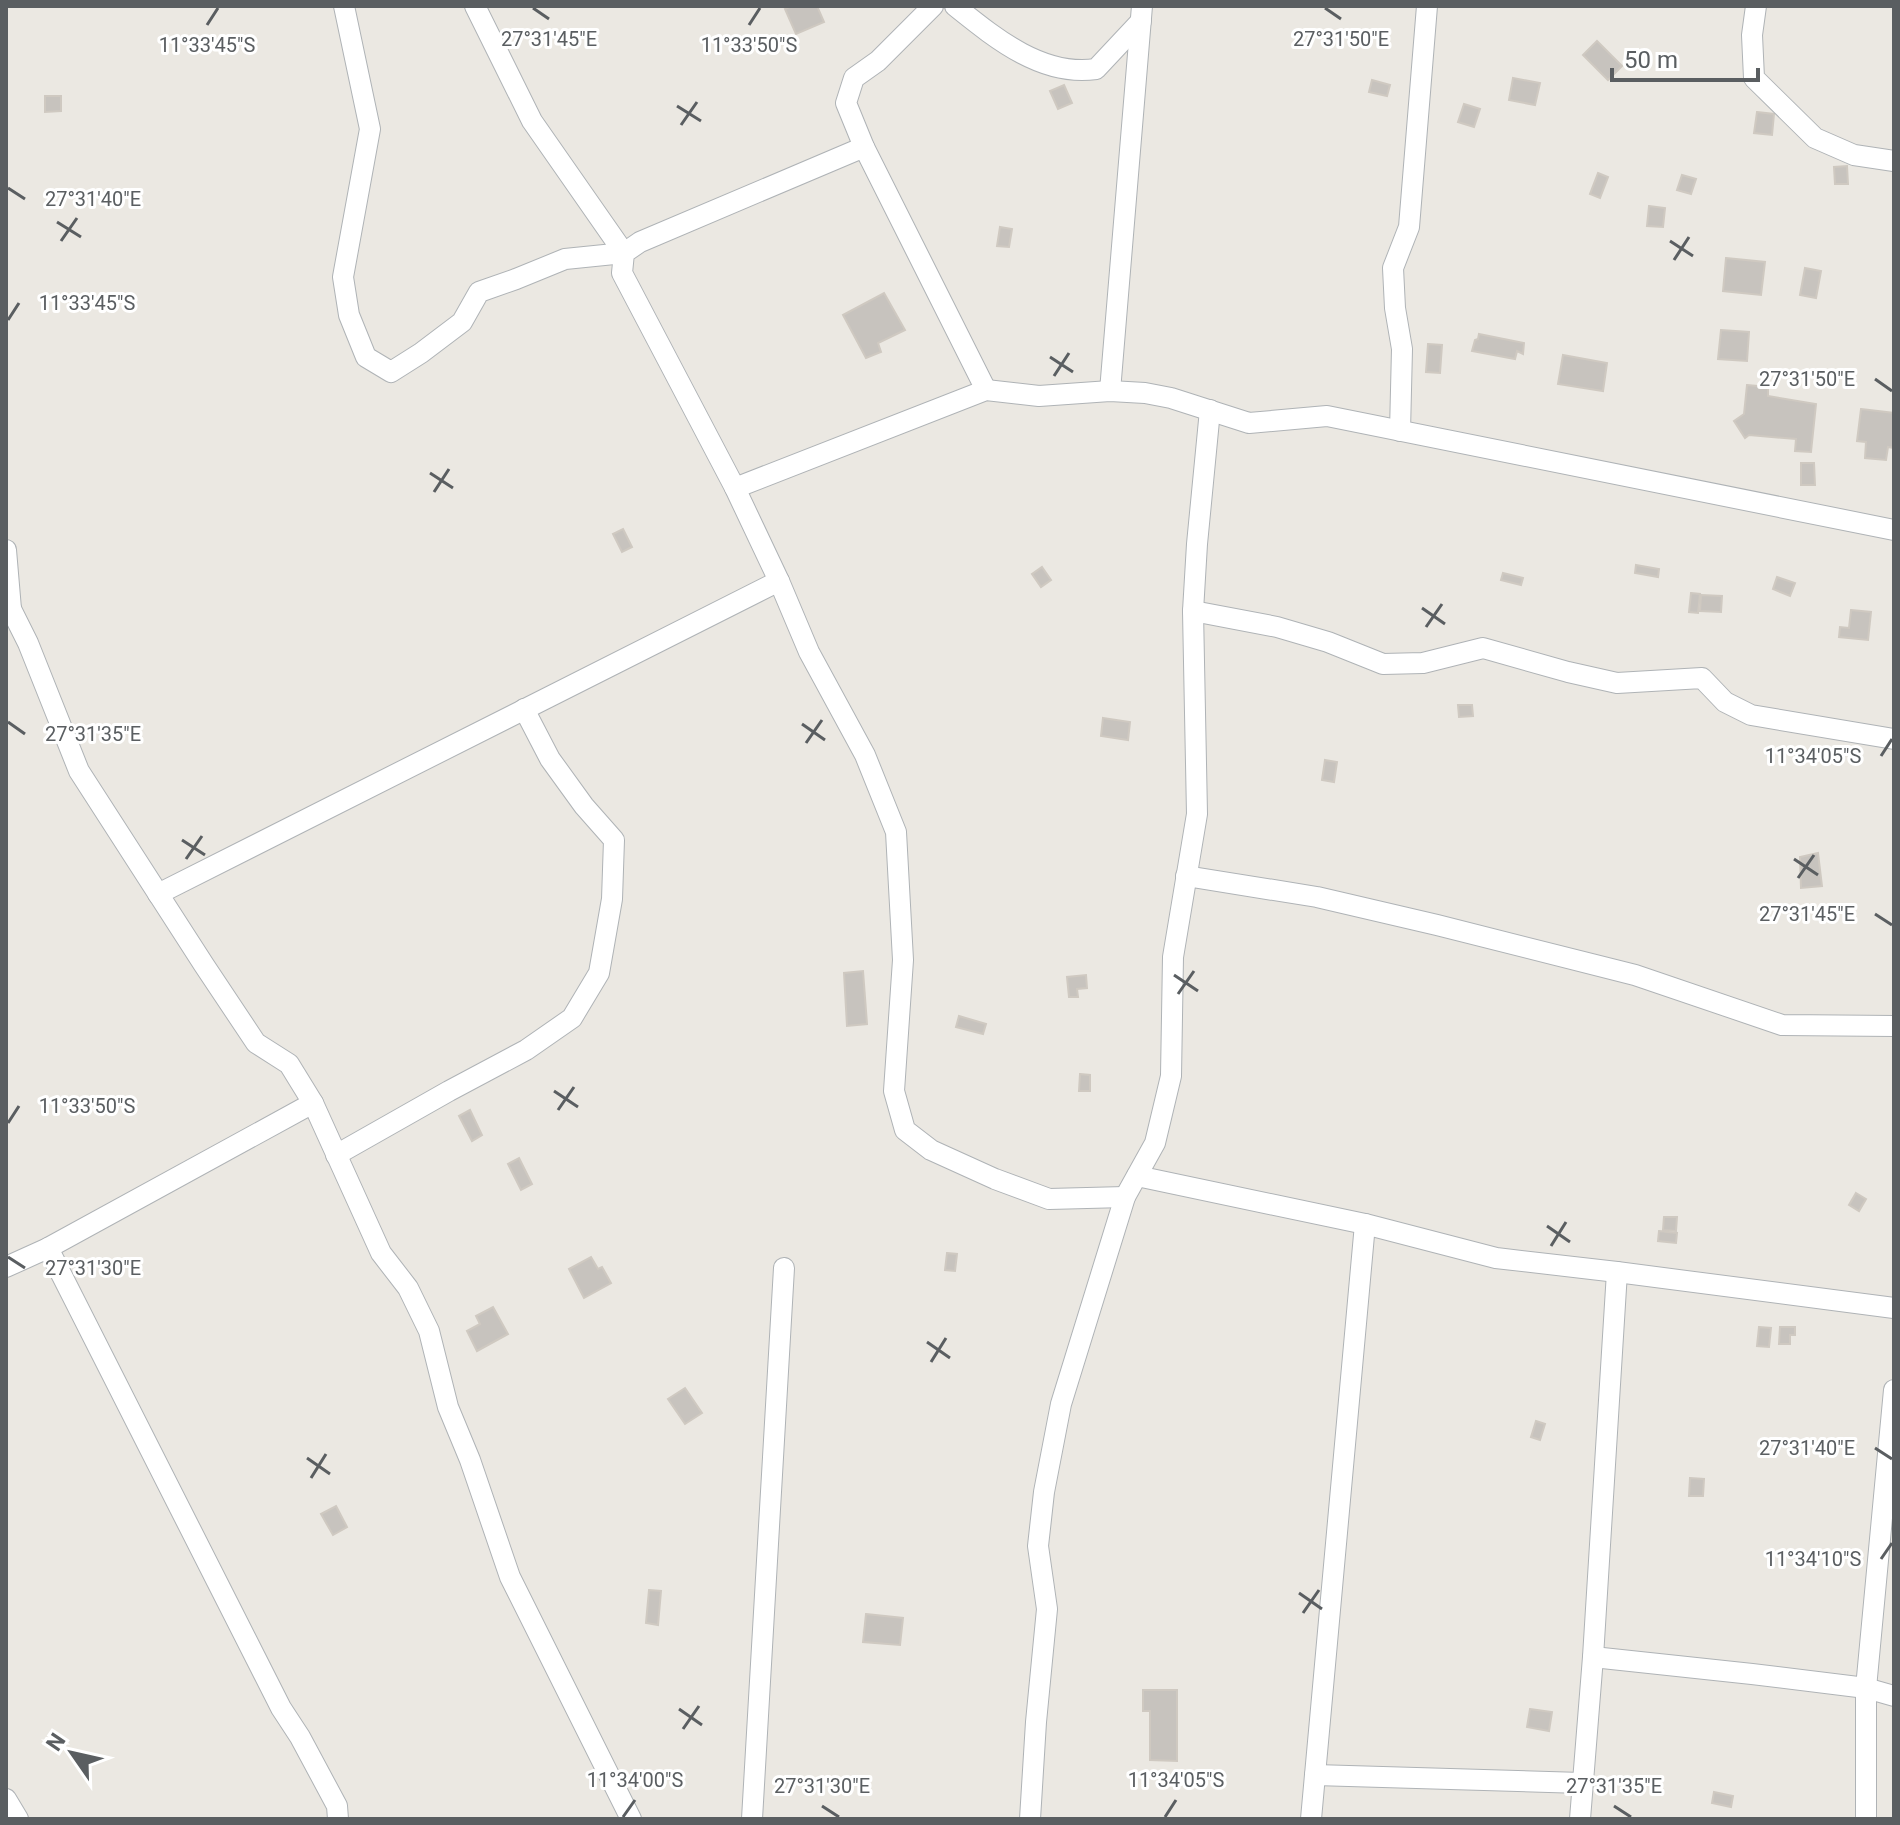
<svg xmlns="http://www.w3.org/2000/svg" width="1900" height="1825" font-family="Roboto,sans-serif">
<rect width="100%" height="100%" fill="#ebe8e2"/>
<g fill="#c7c3be" stroke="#cfc9c1" stroke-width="2">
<polygon points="792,6 817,6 824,22 796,34 785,9"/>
<polygon points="1597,41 1622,66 1608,80 1583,55"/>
<polygon points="1513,78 1540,83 1535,105 1509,100"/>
<polygon points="1372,80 1390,85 1387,96 1369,92"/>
<polygon points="1064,85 1072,103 1058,109 1050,91"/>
<polygon points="45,96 61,96 61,111 45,112"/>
<polygon points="1464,104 1480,109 1474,127 1458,122"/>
<polygon points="1757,112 1774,114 1772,135 1754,133"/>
<polygon points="1847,166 1848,184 1835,184 1834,167"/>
<polygon points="1598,173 1608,177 1600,198 1590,194"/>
<polygon points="1682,175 1696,179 1691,194 1677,190"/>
<polygon points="1649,206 1665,208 1663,227 1647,226"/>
<polygon points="1000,227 1012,229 1009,247 997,246"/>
<polygon points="1726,258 1765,262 1761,295 1723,291"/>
<polygon points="1805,268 1821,271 1816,298 1800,295"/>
<polygon points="884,293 905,330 878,343 881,352 866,358 843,315"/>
<polygon points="1721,330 1749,332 1747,361 1718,359"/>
<polygon points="1479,334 1524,343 1523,354 1517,351 1515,359 1472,351 1475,340 1478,339"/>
<polygon points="1428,344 1442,345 1440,373 1426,372"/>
<polygon points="1563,355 1607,363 1603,391 1558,384"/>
<polygon points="1747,385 1768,387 1768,396 1816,404 1811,452 1795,451 1796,439 1749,435 1745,438 1734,421 1744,414"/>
<polygon points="1861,409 1894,413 1894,448 1888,447 1886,460 1865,458 1866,442 1857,441"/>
<polygon points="1801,463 1814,463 1815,485 1801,485"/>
<polygon points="623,529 632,547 622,552 613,534"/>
<polygon points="1636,565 1659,569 1658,577 1635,573"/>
<polygon points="1042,567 1051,580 1041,587 1032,574"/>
<polygon points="1503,573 1523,578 1521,585 1501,580"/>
<polygon points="1777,577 1795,583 1790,596 1773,589"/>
<polygon points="1691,593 1700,594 1698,613 1689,612"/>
<polygon points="1701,595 1722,596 1721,612 1700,611"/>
<polygon points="1851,610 1871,612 1868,640 1839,637 1840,627 1849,628"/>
<polygon points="1458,705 1472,705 1473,716 1459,717"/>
<polygon points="1103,718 1130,722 1128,740 1101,736"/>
<polygon points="1325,760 1337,762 1334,782 1322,780"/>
<polygon points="1818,853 1822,886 1801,888 1800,857"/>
<polygon points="863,971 867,1024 847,1026 844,973"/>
<polygon points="1086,975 1087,988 1077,989 1078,997 1069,997 1067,977"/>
<polygon points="959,1016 986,1024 983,1034 956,1027"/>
<polygon points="1080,1074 1090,1075 1090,1091 1079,1091"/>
<polygon points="470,1110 482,1135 472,1141 459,1116"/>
<polygon points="519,1158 532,1184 521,1190 508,1164"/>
<polygon points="1856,1193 1866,1199 1859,1211 1849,1205"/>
<polygon points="1664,1217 1677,1217 1676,1231 1663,1230"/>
<polygon points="1659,1231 1677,1233 1676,1243 1658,1241"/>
<polygon points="947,1253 957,1254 955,1271 945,1270"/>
<polygon points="591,1257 598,1269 602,1267 611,1283 584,1298 569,1269"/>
<polygon points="493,1307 508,1334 477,1351 467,1331 480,1324 476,1316"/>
<polygon points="1759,1327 1771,1328 1769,1347 1757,1346"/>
<polygon points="1780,1327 1795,1327 1795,1335 1790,1335 1790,1344 1779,1344"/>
<polygon points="685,1388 702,1413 685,1424 668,1399"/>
<polygon points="1536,1421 1545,1424 1540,1440 1531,1437"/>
<polygon points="1690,1478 1704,1479 1703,1496 1689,1496"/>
<polygon points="336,1506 347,1527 333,1535 321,1514"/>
<polygon points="649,1590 661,1591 658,1625 646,1623"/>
<polygon points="866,1614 903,1618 900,1645 863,1642"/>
<polygon points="1143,1690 1177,1690 1177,1761 1150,1760 1150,1711 1143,1711"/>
<polygon points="1530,1709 1552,1712 1549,1731 1527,1727"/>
<polygon points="1714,1792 1733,1796 1731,1807 1712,1803"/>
</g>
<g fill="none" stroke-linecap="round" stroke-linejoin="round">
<defs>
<g id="street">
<polyline points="344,6 370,129 343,277 349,315 366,357 391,372 421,353 462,322 479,292 516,279 565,259 624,253 532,121 475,6"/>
<polyline points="933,6 878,61 854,78 846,103 864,147 986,390"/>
<path d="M955 6C995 38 1042 77 1096 69L1141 21"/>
<polyline points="1756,6 1752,35 1754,78 1815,138 1854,155 1894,161"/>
<polyline points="864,147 640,242 624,253 622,273 735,488 779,581 809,652 865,755 896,832 903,960 894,1091 905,1130 931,1150 995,1179 1049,1199 1125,1197"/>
<polyline points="1110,391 1142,6"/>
<polyline points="1400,431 1402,349 1395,308 1393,268 1409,227 1427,6"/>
<polyline points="735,488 986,390 1039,396 1110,391 1145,393 1171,398 1249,423 1327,416 1894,530"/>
<polyline points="6,550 11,609"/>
<polyline points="6,608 11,609 28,643 79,771 204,965 256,1043 289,1064 313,1103 381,1253 408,1288 429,1331 448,1407 470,1460 510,1577 631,1819"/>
<polyline points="1193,611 1277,627 1328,642 1383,664 1423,663 1483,648 1568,672 1617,683 1702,678 1725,702 1751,715 1894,739"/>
<polyline points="1186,876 1317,897 1437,925 1635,975 1782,1025 1894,1026"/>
<polyline points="158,894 779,581"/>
<polyline points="336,1155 449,1091 526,1050 572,1018 599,973 612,899 614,840 584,806 550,759 524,709"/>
<polyline points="1137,1176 1365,1224 1496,1258 1617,1272 1894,1308"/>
<polyline points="48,1248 281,1708 300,1737 337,1806 338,1819"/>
<polyline points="6,1267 48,1248 313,1103"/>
<polyline points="1593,1657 1752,1674 1866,1688 1894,1696"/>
<polyline points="1315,1775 1582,1783"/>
<polyline points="6,1799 18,1819"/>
<polyline points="752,1819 784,1268"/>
<polyline points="1030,1819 1036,1722 1047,1609 1038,1546 1044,1492 1061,1404 1125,1197 1155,1143 1171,1076 1173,957 1197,814 1193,611 1197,544 1210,410"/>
<polyline points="1311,1819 1365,1224"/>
<polyline points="1580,1819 1593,1657 1617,1272"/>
<polyline points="1866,1819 1866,1688 1894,1390"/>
</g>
</defs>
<use href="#street" stroke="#afb3b6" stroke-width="22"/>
<use href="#street" stroke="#fff" stroke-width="20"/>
</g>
<path fill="none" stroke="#5a5e61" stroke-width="3" d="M533 8 549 19M1325 8 1341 19M207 25 218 8M749 25 760 8M677 106 701 121M681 125 697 102M8 188 25 199M57 222 81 237M61 241 77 218M1670 241 1693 256M1674 260 1689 237M8 320 19 303M1050 357 1073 372M1054 376 1069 353M1875 379 1892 391M430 473 453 488M434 492 449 469M1422 608 1445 624M1426 627 1442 604M8 722 25 734M802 724 825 740M806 743 822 720M1881 756 1892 739M182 840 205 855M186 859 202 836M1794 859 1818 875M1798 878 1814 855M1875 914 1892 925M1174 975 1198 991M1178 994 1194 971M554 1091 578 1107M558 1110 574 1087M8 1123 19 1106M1547 1226 1570 1242M1551 1246 1566 1222M8 1257 25 1268M927 1342 950 1358M931 1362 946 1338M1875 1448 1892 1459M307 1458 330 1474M311 1478 326 1454M1881 1559 1892 1543M1299 1593 1322 1609M1303 1613 1319 1590M679 1709 702 1725M683 1729 699 1706M822 1806 839 1817M1614 1806 1631 1817M623 1817 635 1800M1165 1817 1176 1800"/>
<g font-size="20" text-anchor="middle" fill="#5a5e61" stroke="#fff" stroke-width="6" stroke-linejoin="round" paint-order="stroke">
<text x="549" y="46">27°31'45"E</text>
<text x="1341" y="46">27°31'50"E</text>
<text x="207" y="52">11°33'45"S</text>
<text x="749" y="52">11°33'50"S</text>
<text x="93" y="206">27°31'40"E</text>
<text x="87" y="310">11°33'45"S</text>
<text x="1807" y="386">27°31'50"E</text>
<text x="93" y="741">27°31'35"E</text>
<text x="1813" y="763">11°34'05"S</text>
<text x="1807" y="921">27°31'45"E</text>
<text x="87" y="1113">11°33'50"S</text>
<text x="93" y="1275">27°31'30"E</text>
<text x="1807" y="1455">27°31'40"E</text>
<text x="1813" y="1566">11°34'10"S</text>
<text x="635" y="1787">11°34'00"S</text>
<text x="1176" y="1787">11°34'05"S</text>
<text x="822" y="1793">27°31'30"E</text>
<text x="1614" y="1793">27°31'35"E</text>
</g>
<rect width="1900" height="1825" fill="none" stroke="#5a5e61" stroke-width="16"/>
<g transform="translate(72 1753) rotate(304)" stroke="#ffffff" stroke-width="6" paint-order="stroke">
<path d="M0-6L14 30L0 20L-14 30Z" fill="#5a5e61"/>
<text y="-12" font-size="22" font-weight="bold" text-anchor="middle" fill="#5a5e61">N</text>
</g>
<path d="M1612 68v12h146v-12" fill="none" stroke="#5a5e61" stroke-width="4"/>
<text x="1624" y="68" font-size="24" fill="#5a5e61" stroke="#ffffff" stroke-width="6" paint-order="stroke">50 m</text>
</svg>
